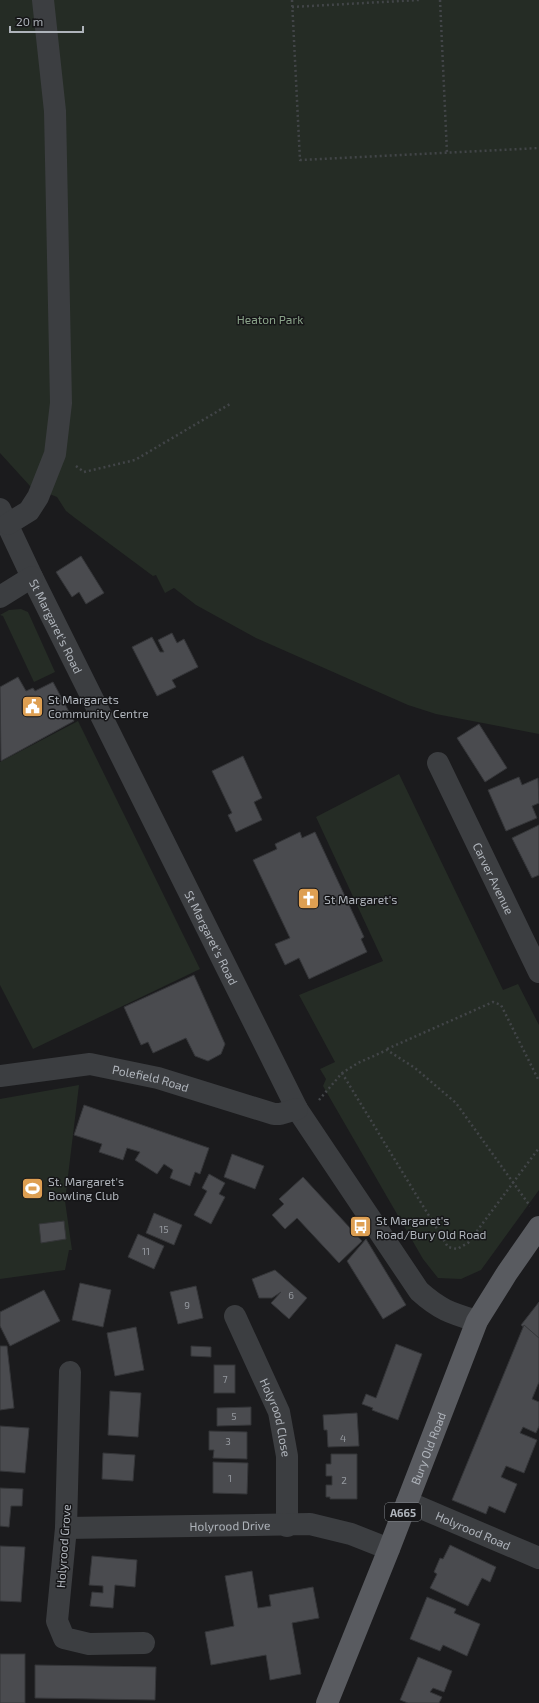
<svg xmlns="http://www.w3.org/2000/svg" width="539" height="1703" font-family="'Exo 2',sans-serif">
<rect width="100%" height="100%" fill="#1b1b1d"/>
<g fill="#252c25">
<polygon points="0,0 539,0 539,734 436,714 408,705 256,638 196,605 174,588 165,593 156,575 153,576 75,518 66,511 57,497 30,486 0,453"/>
<polygon points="21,609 28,612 55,672 34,682 3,616 0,615 9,610"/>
<polygon points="78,721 200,969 33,1049 0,985 0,762"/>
<polygon points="399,774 503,990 518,984 539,1025 539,1190 481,1270 461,1279 438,1278 423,1259 323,1086 326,1079 320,1069 335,1062 299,995 383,961 316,817"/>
<polygon points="79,1085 65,1201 72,1250 69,1250 65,1270 0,1279 0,1099"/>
</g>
<g fill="#4a4b4f" stroke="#353639">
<polygon points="81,556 104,593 86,604 79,592 72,597 56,572"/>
<polygon points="172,633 177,643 184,639 198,667 172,680 176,687 157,696 132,647 152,637 160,652 164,652 158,640"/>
<polygon points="18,677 26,691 33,688 35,691 53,682 74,721 1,761 0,687"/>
<polygon points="479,724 507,768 485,782 457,738"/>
<polygon points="243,756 262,798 254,802 262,820 236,832 228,815 232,813 212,771"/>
<polygon points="519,777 522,785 538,778 539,803 532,806 537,818 506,831 488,790"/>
<polygon points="539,825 539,875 532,878 512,838"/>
<polygon points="300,832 302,838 315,832 364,937 361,939 367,952 309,979 299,958 285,965 275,944 290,938 253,860 277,849 275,844"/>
<polygon points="194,975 225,1044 221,1054 208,1061 195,1056 186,1038 153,1053 148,1042 141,1045 124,1007"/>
<polygon points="84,1105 209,1148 200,1174 195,1172 190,1186 170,1178 173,1170 164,1164 157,1174 135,1160 140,1152 127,1148 123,1160 99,1152 102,1144 74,1135"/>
<polygon points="232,1154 264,1166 255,1189 224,1177"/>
<polygon points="209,1174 225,1183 219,1194 225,1197 211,1224 194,1215 207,1191 202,1188"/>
<polygon points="303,1177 362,1241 339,1263 297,1218 285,1229 272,1215 284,1204 279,1199"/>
<polygon points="154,1213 182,1225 174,1245 146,1233"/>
<polygon points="64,1221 66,1239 41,1243 39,1224"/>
<polygon points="138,1234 164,1246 154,1269 128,1257"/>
<polygon points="366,1239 406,1305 383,1319 347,1261"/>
<polygon points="275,1270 307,1298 289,1319 271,1303 281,1292 272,1298 259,1298 252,1279"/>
<polygon points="80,1283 111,1290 103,1327 72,1320"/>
<polygon points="196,1286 203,1318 178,1324 170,1292"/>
<polygon points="44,1290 60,1321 10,1346 0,1326 0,1312"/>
<polygon points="539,1302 539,1339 521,1325"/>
<polygon points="524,1325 539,1338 539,1382 532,1399 539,1402 539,1426 536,1433 523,1427 520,1433 537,1440 524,1473 506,1466 501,1477 517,1484 505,1513 489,1506 486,1514 452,1500"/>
<polygon points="136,1327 144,1370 115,1376 107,1333"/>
<polygon points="396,1344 422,1354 398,1420 372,1410 373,1408 362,1404 366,1394 376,1398"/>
<polygon points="0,1346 7,1346 14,1408 0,1410"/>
<polygon points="191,1346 211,1347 211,1357 191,1356"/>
<rect x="214" y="1365" width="21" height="28"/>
<polygon points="110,1391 141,1393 138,1437 108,1435"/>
<polygon points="251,1407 251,1425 217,1426 217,1408"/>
<polygon points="357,1413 359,1446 328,1447 327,1430 324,1430 323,1415"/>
<polygon points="0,1426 29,1428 25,1473 0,1471"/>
<polygon points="209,1431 247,1432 247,1459 213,1458 214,1450 209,1450"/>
<polygon points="103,1453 135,1455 133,1481 102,1479"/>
<polygon points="331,1454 357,1454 357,1499 330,1499 330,1497 326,1497 326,1485 332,1485 332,1476 326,1476 326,1464 331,1464"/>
<polygon points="213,1462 248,1463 247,1494 213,1493"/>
<polygon points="0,1488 23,1489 22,1506 11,1506 9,1527 0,1526"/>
<polygon points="450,1545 496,1567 490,1582 482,1578 468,1606 430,1588 437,1574 434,1572 440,1558 443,1559"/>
<polygon points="0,1546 25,1547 21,1602 0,1601"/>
<polygon points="92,1556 137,1560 135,1587 115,1585 113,1608 90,1606 92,1592 103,1593 103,1586 89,1585"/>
<polygon points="252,1571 258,1608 271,1606 269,1595 313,1587 319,1618 292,1623 301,1674 270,1680 266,1655 211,1665 205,1632 234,1626 225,1576"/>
<polygon points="427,1597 456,1609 454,1613 480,1624 467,1656 443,1645 440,1651 410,1639"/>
<rect x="0" y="1654" width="25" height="49"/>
<polygon points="418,1657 452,1671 444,1692 433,1688 430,1692 442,1697 439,1703 408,1703 400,1700"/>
<polygon points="35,1665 156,1667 155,1700 35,1698"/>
</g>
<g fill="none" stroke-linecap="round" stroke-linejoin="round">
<g stroke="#424548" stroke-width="2.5" stroke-dasharray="2 3" stroke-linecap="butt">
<polyline points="292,0 300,160 539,148"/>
<polyline points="440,0 447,153"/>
<polyline points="292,7 419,0"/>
<polyline points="76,466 84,472 135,460 230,404"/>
<polyline points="387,1049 493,1002 501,1005 539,1081"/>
<polyline points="342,1073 448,1247 457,1249 468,1243 539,1148"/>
<polyline points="319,1100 342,1073 358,1063 387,1050 415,1068 456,1103 530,1206"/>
</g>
<g stroke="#3c3e41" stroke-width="22">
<path id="s1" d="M0 509 32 577 297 1109 419 1291C440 1310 451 1313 477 1321"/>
<polyline points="8,524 29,511 38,497 55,454 61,403 55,111 43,0"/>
<polyline points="0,597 32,577"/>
<path id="s2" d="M438 763 539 972"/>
<path id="s3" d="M0 1076 90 1064 158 1078 274 1114H280L297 1109"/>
<path id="s4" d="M235 1316 279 1412 287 1456V1526"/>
<polyline points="70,1372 66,1528 57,1621 64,1638 89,1644 144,1643"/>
<path id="s5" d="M407 1502 539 1558"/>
<path id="s6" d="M66 1528 310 1524 351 1534 389 1549"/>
</g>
<path stroke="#595b60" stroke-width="22" id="s7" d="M327 1703 389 1549 477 1321 507 1273 539 1227"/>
</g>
<defs>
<symbol id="civic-square" viewBox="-11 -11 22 22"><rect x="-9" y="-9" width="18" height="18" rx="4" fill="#de9f52" stroke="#161618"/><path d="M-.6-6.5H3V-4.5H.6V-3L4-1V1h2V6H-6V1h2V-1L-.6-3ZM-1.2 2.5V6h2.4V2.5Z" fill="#fff"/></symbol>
<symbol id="church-square" viewBox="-11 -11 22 22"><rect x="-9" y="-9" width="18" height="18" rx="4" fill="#de9f52" stroke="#161618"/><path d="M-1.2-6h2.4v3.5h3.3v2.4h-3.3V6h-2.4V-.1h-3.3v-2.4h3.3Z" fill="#fff"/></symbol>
<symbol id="stadium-square" viewBox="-11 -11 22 22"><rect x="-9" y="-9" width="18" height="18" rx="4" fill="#de9f52" stroke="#161618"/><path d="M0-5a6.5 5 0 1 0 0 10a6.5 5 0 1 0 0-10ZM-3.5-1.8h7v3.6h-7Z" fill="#fff"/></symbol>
<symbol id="bus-square" viewBox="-11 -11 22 22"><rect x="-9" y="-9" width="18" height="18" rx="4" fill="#de9f52" stroke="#161618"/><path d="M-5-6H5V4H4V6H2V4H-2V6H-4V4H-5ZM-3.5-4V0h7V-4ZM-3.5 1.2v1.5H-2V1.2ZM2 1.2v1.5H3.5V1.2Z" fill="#fff"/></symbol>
</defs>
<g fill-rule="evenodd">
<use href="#civic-square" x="20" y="694" width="25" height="25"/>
<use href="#church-square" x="296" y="886" width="25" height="25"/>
<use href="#stadium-square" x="20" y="1176" width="25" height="25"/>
<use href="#bus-square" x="348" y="1214" width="25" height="25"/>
</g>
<g text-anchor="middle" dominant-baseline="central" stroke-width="3" stroke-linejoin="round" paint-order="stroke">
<g font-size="10" fill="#969aa0">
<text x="164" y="1229">15</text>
<text x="146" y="1251">11</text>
<text x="291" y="1295">6</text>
<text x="187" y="1305">9</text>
<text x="225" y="1379">7</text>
<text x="234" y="1416">5</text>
<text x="343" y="1438">4</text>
<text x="228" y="1441">3</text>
<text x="230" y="1478">1</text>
<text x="344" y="1480">2</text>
</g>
<rect fill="#161618" stroke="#81858a" stroke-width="1" x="385" y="1503" width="36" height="18" rx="3"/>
<g font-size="11" font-weight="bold" fill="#afb4bb">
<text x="403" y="1512">A665</text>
</g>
<g font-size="12" fill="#8aa389" stroke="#161618">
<text x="270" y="319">Heaton Park</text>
</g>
<g font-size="12" fill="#afb4bb" stroke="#161618">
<text stroke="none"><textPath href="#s1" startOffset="130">St Margaret's Road</textPath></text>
<text stroke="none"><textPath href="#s2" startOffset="128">Carver Avenue</textPath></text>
<text stroke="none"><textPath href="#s1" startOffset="478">St Margaret's Road</textPath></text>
<text stroke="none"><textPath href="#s3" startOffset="153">Polefield Road</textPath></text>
<text stroke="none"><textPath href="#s4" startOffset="110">Holyrood Close</textPath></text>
<text stroke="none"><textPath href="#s7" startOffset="274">Bury Old Road</textPath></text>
<text stroke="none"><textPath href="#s6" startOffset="164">Holyrood Drive</textPath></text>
<text stroke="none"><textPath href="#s5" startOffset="72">Holyrood Road</textPath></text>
<text transform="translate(63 1546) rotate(-86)">Holyrood Grove</text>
</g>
<g font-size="12" fill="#afb4bb" stroke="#161618" text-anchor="start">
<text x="48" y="699">St Margarets<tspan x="48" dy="14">Community Centre</tspan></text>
<text x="324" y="899">St Margaret's</text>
<text x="48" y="1181">St. Margaret's<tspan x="48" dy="14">Bowling Club</tspan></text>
<text x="376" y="1220">St Margaret's<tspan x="376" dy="14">Road/Bury Old Road</tspan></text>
</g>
</g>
<path d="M10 26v6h73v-6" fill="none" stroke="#afb4bb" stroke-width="2"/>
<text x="16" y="26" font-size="12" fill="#afb4bb" stroke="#161618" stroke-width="3" paint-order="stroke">20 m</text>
</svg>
